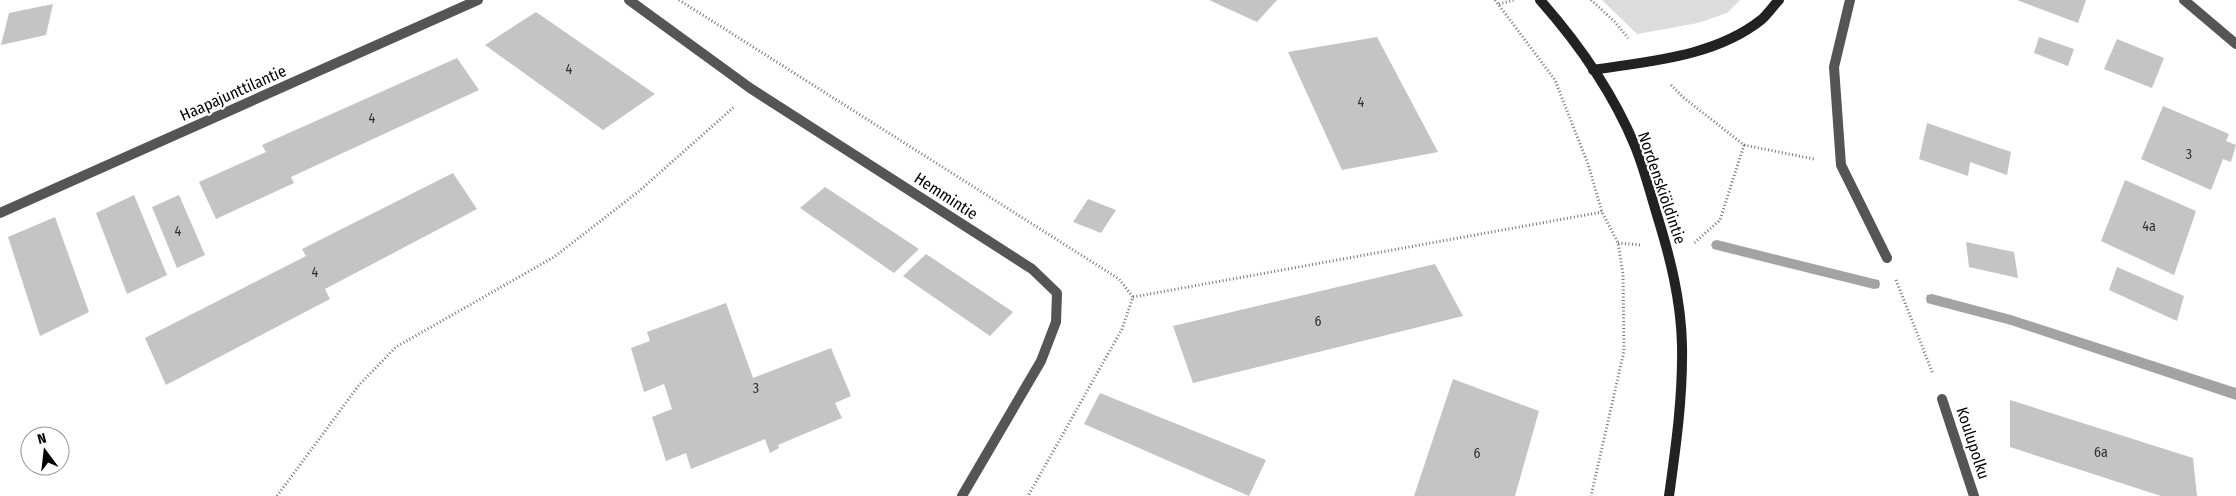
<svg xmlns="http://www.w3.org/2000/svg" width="2236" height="496" font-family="'Fira Sans Condensed',sans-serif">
<rect width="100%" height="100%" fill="#fff"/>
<polygon fill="#dcdcdc" points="1602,0 1740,0 1727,13 1698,23 1637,34"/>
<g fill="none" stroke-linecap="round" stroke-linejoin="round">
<g fill="#a3a3a3" fill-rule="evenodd">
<polygon points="1717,240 1874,279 1879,280 1880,284 1879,288 1874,289 1717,250 1713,249 1711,245 1713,241"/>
<polygon points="1932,294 2011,315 2236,388 2236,400 2011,325 1927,303 1926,299 1927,295"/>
</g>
</g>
<g fill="#c4c4c4">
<polygon points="1209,0 1277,0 1257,22"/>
<polygon points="2017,0 2086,0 2078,23"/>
<polygon points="53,4 46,35 1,45 9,13"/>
<polygon points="536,12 655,94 603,130 485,45"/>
<polygon points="1377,37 1438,152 1342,170 1288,52"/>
<polygon points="2039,37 2074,49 2068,66 2034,53"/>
<polygon points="2117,39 2164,58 2152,88 2104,69"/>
<polygon points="457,58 479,90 291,177 294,183 216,219 199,182 266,152 262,145"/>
<polygon points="2163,106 2229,134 2226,141 2236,145 2231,162 2223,159 2211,190 2141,159"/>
<polygon points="1927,123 2011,152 2007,175 1970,162 1968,176 1919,159"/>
<polygon points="453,173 477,209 325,289 330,299 166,385 145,338 306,256 302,249"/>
<polygon points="2125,180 2196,211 2174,275 2101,241"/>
<polygon points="825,187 919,249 894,273 800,208"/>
<polygon points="134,195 167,275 127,294 96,213"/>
<polygon points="179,195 205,255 177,268 152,207"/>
<polygon points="1088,199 1116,210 1101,233 1073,222"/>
<polygon points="55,217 89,312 40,336 8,237"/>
<polygon points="1966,242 2014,252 2018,278 1969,267"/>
<polygon points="926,254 1013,312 990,336 903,276"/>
<polygon points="1435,264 1463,316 1193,383 1173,326"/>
<polygon points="2117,267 2184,296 2177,321 2109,290"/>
<polygon points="726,303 753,378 831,348 851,396 835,403 842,418 778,445 779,448 770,453 765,439 691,469 686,453 666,461 652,417 672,409 664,384 644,392 631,348 650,341 647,332"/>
<polygon points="1453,379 1539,411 1515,496 1414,496"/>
<polygon points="1100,393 1266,460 1249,496 1084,424"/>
<polygon points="2010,400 2193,458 2197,496 2161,496 2010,447"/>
</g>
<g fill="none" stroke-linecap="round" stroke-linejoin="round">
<g stroke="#777" stroke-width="3" stroke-dasharray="1 2.5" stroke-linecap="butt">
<polyline points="679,0 1119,279 1133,297 1122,329 1028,496"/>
<polyline points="1495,0 1555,80 1588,164 1602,212 1618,243 1623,274 1624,351 1591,496"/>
<polyline points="1591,0 1614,21 1628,38"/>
<polyline points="1499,4 1514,0"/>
<polyline points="1671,85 1684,98 1744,145 1720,220 1693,244"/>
<polyline points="1744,145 1814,159"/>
<polyline points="1618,243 1640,245"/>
<polyline points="1896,280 1933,374"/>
<polyline points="1133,297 1602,212"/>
<polyline points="277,496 359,385 396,347 554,257 638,192 734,107"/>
</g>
<polyline stroke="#555" stroke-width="10" points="1850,0 1834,67 1841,165 1887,258"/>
<g stroke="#555" stroke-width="10">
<polyline points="629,0 750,88 1032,269 1057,293 1056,322 1041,361 962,496"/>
<polyline points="2184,0 2236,44"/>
<polyline points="0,213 478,0"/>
<polyline points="1942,399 1974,496"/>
</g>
<g stroke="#222" stroke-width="10">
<path d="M1540 0C1578 43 1613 93 1635 146 1644 168 1650 192 1657 215 1670 257 1681 300 1682 345 1683 396 1676 446 1669 496"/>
<path d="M1593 70C1649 61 1714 57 1761 20 1768 14 1773 6 1779 0"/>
</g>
</g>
<g text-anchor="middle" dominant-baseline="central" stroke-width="4.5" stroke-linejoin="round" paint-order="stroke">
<g font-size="14" fill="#313131">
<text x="569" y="69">4</text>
<text x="1361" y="102">4</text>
<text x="372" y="118">4</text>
<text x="2189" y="154">3</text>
<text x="2149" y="226">4a</text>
<text x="178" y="231">4</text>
<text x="315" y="272">4</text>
<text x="1318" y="321">6</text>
<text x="756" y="388">3</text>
<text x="2101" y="452">6a</text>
<text x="1477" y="453">6</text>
</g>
<g font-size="16" fill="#000" stroke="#fff">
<text transform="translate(233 93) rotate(-24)">Haapajunttilantie</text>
<text transform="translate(1662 188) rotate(71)">Nordenskiöldintie</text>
<text transform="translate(946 196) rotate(33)">Hemmintie</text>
<text transform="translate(1973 443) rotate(72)">Koulupolku</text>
</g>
</g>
<g transform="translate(45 451) rotate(345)"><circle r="24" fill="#ffffff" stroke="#999999"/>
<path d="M0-4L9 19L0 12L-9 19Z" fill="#000000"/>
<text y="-8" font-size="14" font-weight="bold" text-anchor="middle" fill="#000000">N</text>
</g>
</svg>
